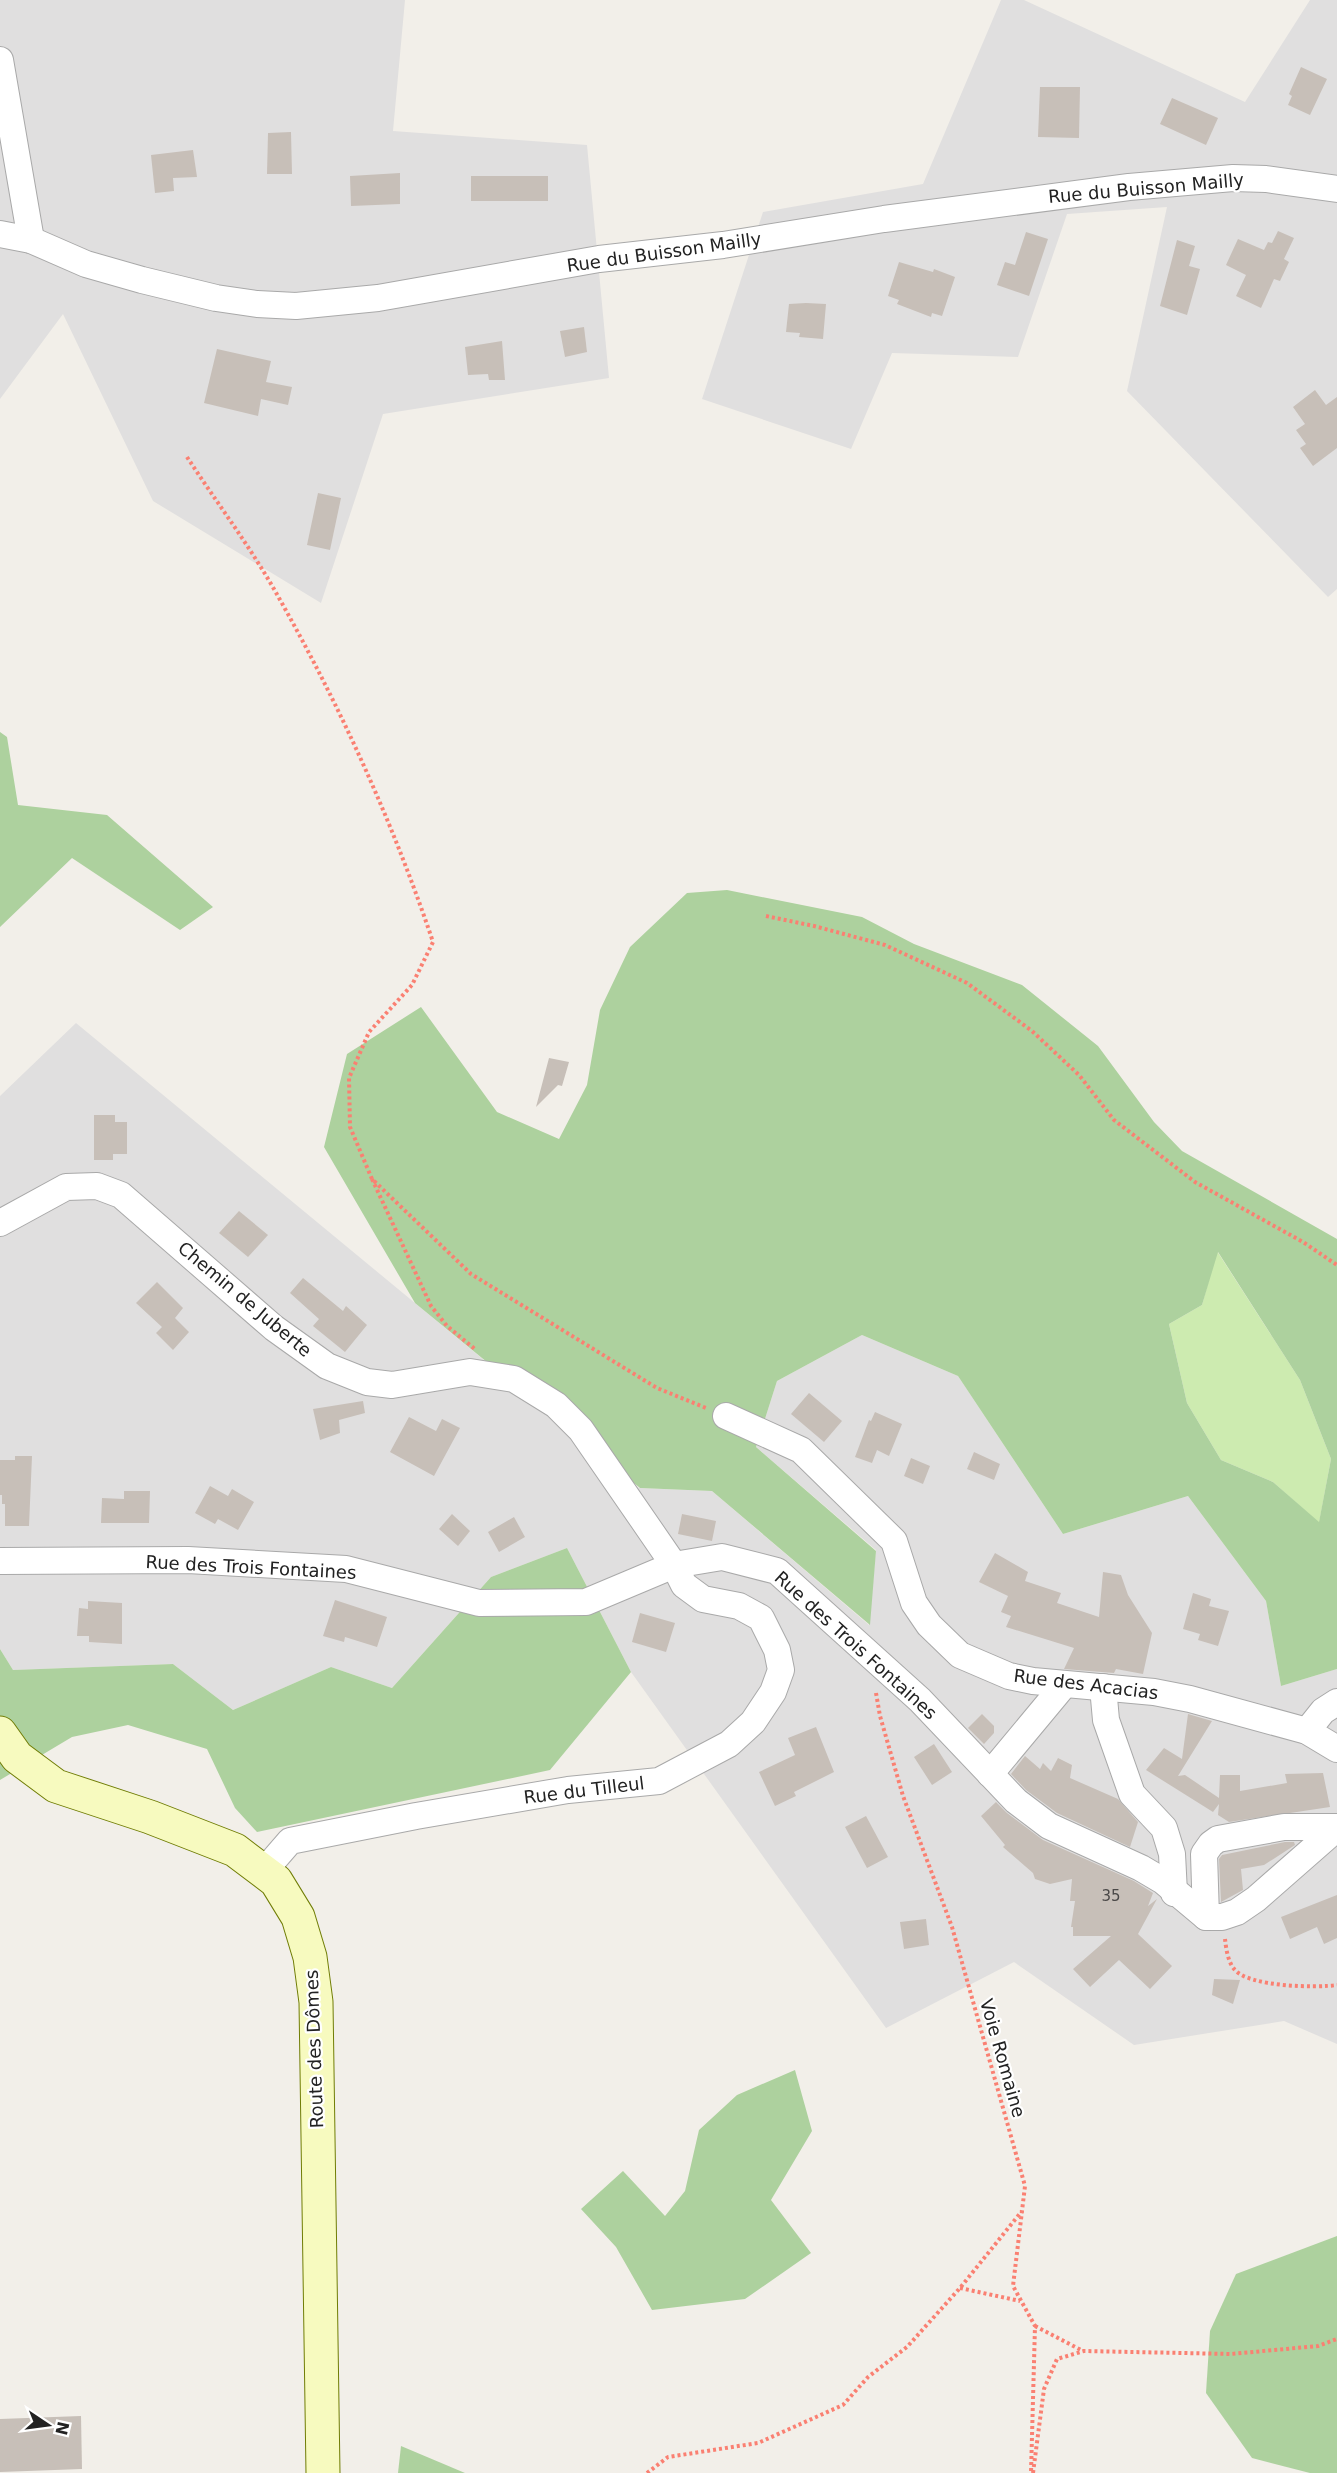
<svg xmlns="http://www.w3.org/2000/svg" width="1337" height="2473" font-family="'DejaVu Sans',sans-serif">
<rect width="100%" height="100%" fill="#f2efe9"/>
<g fill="#e0dfdf">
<polygon points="0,0 405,0 393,131 587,145 609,378 383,414 321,603 153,501 63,314 0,399"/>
<polygon points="1001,0 1024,0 1245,102 1310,0 1337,0 1337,589 1328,597 1127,391 1167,207 1067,214 1018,357 892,353 851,449 702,399 763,212 923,184"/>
<polygon points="76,1023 639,1488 712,1491 869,1625 876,1550 756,1447 777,1381 862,1335 958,1376 1063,1534 1188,1496 1266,1601 1281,1686 1337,1669 1337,2044 1284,2021 1134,2045 1014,1962 886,2028 631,1672 567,1548 491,1577 392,1688 331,1667 233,1710 173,1664 13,1670 0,1649 0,1096"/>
</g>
<polygon fill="#cdebb0" points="1217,1251 1300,1380 1331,1459 1319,1523 1273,1482 1221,1460 1187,1403 1169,1324 1202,1305"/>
<g fill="#add19e" fill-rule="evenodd">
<polygon points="0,732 7,737 18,805 107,815 213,907 180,930 72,858 0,927"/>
<path d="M727 890 862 917 914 944 1022 985 1098 1046 1154 1122 1182 1151 1337 1239V1669L1281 1686 1266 1601 1188 1496 1063 1534 958 1376 862 1335 777 1381 756 1447 876 1551 870 1625 712 1491 640 1488 415 1303 324 1147 347 1054 421 1007 497 1112 559 1139 587 1085 600 1010 630 947 687 893ZM1218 1252 1300 1380 1331 1459 1319 1522 1273 1482 1221 1460 1187 1403 1169 1324 1202 1305Z"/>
<polygon points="567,1548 631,1672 550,1770 257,1832 235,1808 207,1749 128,1725 72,1737 0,1780 0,1649 13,1670 173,1664 233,1710 331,1667 392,1688 491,1577"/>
<polygon points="795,2070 812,2131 771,2200 811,2253 745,2299 652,2310 616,2247 581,2209 623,2171 665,2216 685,2191 699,2130 737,2095"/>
<polygon points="1337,2236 1337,2473 1310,2473 1252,2458 1206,2393 1210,2331 1236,2274"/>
<polygon points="401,2446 465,2473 398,2473"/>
</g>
<g fill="#c7bfb8">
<polygon points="1301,67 1327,79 1310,115 1288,105 1292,96 1289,94"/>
<polygon points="1040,87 1080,87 1079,138 1038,137"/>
<polygon points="1172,98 1218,118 1206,145 1160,124"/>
<polygon points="291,132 292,174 267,174 268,133"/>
<polygon points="193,150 197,177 173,178 174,191 155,193 151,155"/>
<polygon points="400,173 400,204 351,206 350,176"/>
<rect x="471" y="176" width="77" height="25"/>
<polygon points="1278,231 1294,238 1284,259 1289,262 1280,281 1274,279 1261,308 1236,296 1246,275 1226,265 1238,239 1264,250 1268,242 1272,243"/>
<polygon points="1026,232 1048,239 1029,296 997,285 1005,262 1015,265"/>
<polygon points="1177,240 1195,246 1189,266 1200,269 1187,315 1160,306"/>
<polygon points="899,262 933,272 934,269 955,277 942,316 932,313 931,317 897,304 899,300 888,296"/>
<polygon points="806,303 826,304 823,339 799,337 800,333 786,332 789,304"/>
<polygon points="584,327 587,352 565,357 560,331"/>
<polygon points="502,341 505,380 489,380 488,374 468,375 465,347"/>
<polygon points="217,349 271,361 266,382 292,387 288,405 261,399 258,416 204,403"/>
<polygon points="1315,390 1326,405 1337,397 1337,448 1313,466 1300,448 1306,444 1296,430 1305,424 1293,407"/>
<polygon points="318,493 341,498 330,550 307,545"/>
<polygon points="549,1058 569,1062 562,1086 558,1085 536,1107"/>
<polygon points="94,1115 115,1115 115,1122 127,1122 127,1154 113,1154 113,1160 94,1160"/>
<polygon points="239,1211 268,1235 248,1257 219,1233"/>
<polygon points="303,1278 343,1311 346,1306 367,1325 345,1352 313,1326 319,1319 290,1293"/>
<polygon points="157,1282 183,1308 175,1318 189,1332 173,1350 156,1333 162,1327 136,1303"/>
<polygon points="809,1393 842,1421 824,1442 791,1414"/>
<polygon points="363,1401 365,1413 339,1420 340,1433 320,1440 313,1409"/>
<polygon points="875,1412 902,1424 889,1456 877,1450 872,1463 855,1457 869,1420 871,1421"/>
<polygon points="409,1417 436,1431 442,1419 460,1428 434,1476 390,1452"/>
<polygon points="974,1452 1000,1464 994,1480 967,1469"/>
<polygon points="15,1456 32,1456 29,1526 5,1526 5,1504 2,1504 2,1495 0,1495 0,1460 15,1460"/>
<polygon points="911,1458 930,1466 923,1484 904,1476"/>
<polygon points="210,1486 228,1496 232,1489 254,1502 238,1530 218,1519 215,1524 195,1513"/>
<polygon points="124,1491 150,1491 149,1523 101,1523 102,1498 124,1499"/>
<polygon points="452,1514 470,1531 458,1546 439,1529"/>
<polygon points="682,1514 716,1521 712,1541 678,1534"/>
<polygon points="514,1517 525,1537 499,1552 488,1532"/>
<polygon points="995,1553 1028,1572 1025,1581 1061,1593 1057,1603 1099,1617 1103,1572 1121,1575 1128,1595 1152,1633 1143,1674 1116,1669 1114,1673 1064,1669 1074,1648 1006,1627 1011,1616 1001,1612 1008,1596 979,1582"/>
<polygon points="1193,1593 1211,1599 1209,1606 1229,1611 1218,1646 1198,1640 1200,1634 1183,1629"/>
<polygon points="335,1600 387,1617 377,1647 345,1637 344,1642 323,1636"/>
<polygon points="88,1601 122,1603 122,1644 89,1642 89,1636 77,1636 79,1608 88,1609"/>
<polygon points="640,1613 675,1623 666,1652 632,1642"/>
<polygon points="982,1714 994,1726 994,1733 984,1744 968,1728"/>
<polygon points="1188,1714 1212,1721 1178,1776 1185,1775 1219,1798 1220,1775 1240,1775 1240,1791 1287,1783 1285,1774 1323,1773 1330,1807 1229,1822 1218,1815 1219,1804 1213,1812 1146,1770 1164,1748 1182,1759"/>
<polygon points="816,1727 834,1772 794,1792 796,1796 775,1806 759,1772 795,1755 788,1738"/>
<polygon points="934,1744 952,1772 932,1785 914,1757"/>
<polygon points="1025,1756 1040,1769 1043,1763 1051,1771 1058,1758 1072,1765 1070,1778 1118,1799 1138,1822 1130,1847 1057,1813 1026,1790 1011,1774"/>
<polygon points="996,1802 1007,1813 1043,1840 1134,1881 1153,1893 1148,1906 1157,1899 1138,1934 1172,1966 1150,1989 1119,1960 1090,1987 1073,1969 1111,1936 1073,1936 1073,1927 1071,1927 1075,1901 1070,1901 1072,1879 1050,1884 1035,1879 1033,1873 1003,1847 1005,1845 981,1816"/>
<polygon points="866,1816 888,1857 867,1868 845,1827"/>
<polygon points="1285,1842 1294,1842 1295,1845 1264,1865 1241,1869 1243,1890 1221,1902 1219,1859 1222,1855"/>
<polygon points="1337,1895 1337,1938 1324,1944 1317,1927 1290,1939 1281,1917"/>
<polygon points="926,1919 929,1945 904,1949 900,1922"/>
<polygon points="1214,1979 1240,1980 1233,2004 1212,1995"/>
<polygon points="81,2416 82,2469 0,2472 0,2419"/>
</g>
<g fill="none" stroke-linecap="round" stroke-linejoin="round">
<defs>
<g id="street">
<polyline points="0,60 31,240"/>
<polyline points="0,234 31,240 86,264 142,280 216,298 257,304 296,306 378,298 599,259 723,245 884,219 1129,187 1233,178 1266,179 1337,189"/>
<polyline points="0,1223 66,1187 97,1186 121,1195 274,1328 327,1366 367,1382 392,1385 470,1372 514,1379 556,1405 581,1430 674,1565 684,1585 703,1599 739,1606 761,1618 777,1650 781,1670 773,1692 753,1722 729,1744 659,1781 568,1790 416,1816 290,1841 264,1871"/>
<polyline points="726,1416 801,1450 894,1541 914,1603 929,1625 960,1655 1009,1676 1033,1681 1154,1692 1190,1699 1307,1731 1337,1749"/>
<polyline points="0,1561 188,1560 346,1569 479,1603 586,1602 674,1565 722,1557 777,1571 920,1700 1016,1801 1049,1826 1141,1868 1163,1881 1206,1917 1222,1917 1237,1912 1256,1899 1337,1828"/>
<polyline points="1103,1687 1106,1720 1132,1794 1164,1828 1172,1854 1174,1893"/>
<polyline points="1307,1731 1323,1711 1337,1702"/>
<polyline points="990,1774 1064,1685"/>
<polyline points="1206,1917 1204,1854 1211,1844 1218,1839 1284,1827 1337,1827"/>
</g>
<polyline id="secondary" points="0,1733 17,1757 56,1786 150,1817 235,1850 276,1881 298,1917 310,1957 316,2002 323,2473"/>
</defs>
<use href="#street" stroke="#a9a9a9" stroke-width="28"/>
<use href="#secondary" stroke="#707d05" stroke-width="35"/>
<g stroke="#fa8072" stroke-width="4" stroke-dasharray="3 3" stroke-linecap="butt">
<path d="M187 457C217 503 252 549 279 598 341 708 393 823 433 942L412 985 369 1032 349 1078 350 1127 372 1179 471 1274 657 1388 706 1408"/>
<polyline points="766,916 814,926 885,945 967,983 1032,1031 1079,1075 1114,1120 1195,1182 1303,1242 1337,1265"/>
<polyline points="372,1179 431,1306 447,1326 476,1350"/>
<polyline points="876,1693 880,1716 903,1796 952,1927 1025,2186 1013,2286 1035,2326 1031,2473"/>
<path d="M1225 1939C1226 1948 1228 1963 1235 1970 1250 1987 1316 1988 1337 1985"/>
<polyline points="960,2288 1020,2301"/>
<polyline points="1035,2326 1083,2351"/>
<polyline points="647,2473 668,2457 758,2443 843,2405 868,2377 907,2347 960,2288 1022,2211"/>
<polyline points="1033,2473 1044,2389 1057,2359 1084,2351 1231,2354 1318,2346 1337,2339"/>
</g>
<use href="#street" stroke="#fff" stroke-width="26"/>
<use href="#secondary" stroke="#f7fabf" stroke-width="33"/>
</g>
<g text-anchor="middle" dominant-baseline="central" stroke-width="4.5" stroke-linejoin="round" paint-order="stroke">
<g font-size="15" fill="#4b4948">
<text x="1111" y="1896">35</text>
</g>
<g font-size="18" fill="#222" stroke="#fff">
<text transform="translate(1146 188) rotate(-5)">Rue du Buisson Mailly</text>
<text transform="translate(664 252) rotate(-8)">Rue du Buisson Mailly</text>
<text transform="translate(245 1299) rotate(40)">Chemin de Juberte</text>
<text transform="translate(251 1567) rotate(3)">Rue des Trois Fontaines</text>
<text transform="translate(856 1645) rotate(42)">Rue des Trois Fontaines</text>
<text transform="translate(1086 1684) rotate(7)">Rue des Acacias</text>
<text transform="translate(584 1790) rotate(-7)">Rue du Tilleul</text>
<text transform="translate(314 2049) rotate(-92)">Route des Dômes</text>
<text transform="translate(1003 2058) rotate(74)">Voie Romaine</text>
</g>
</g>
<g transform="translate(48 2425) rotate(103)" stroke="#ffffff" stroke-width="4.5" paint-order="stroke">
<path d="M0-4.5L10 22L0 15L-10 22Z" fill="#222222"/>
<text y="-9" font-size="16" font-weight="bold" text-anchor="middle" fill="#222222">N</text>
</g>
</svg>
